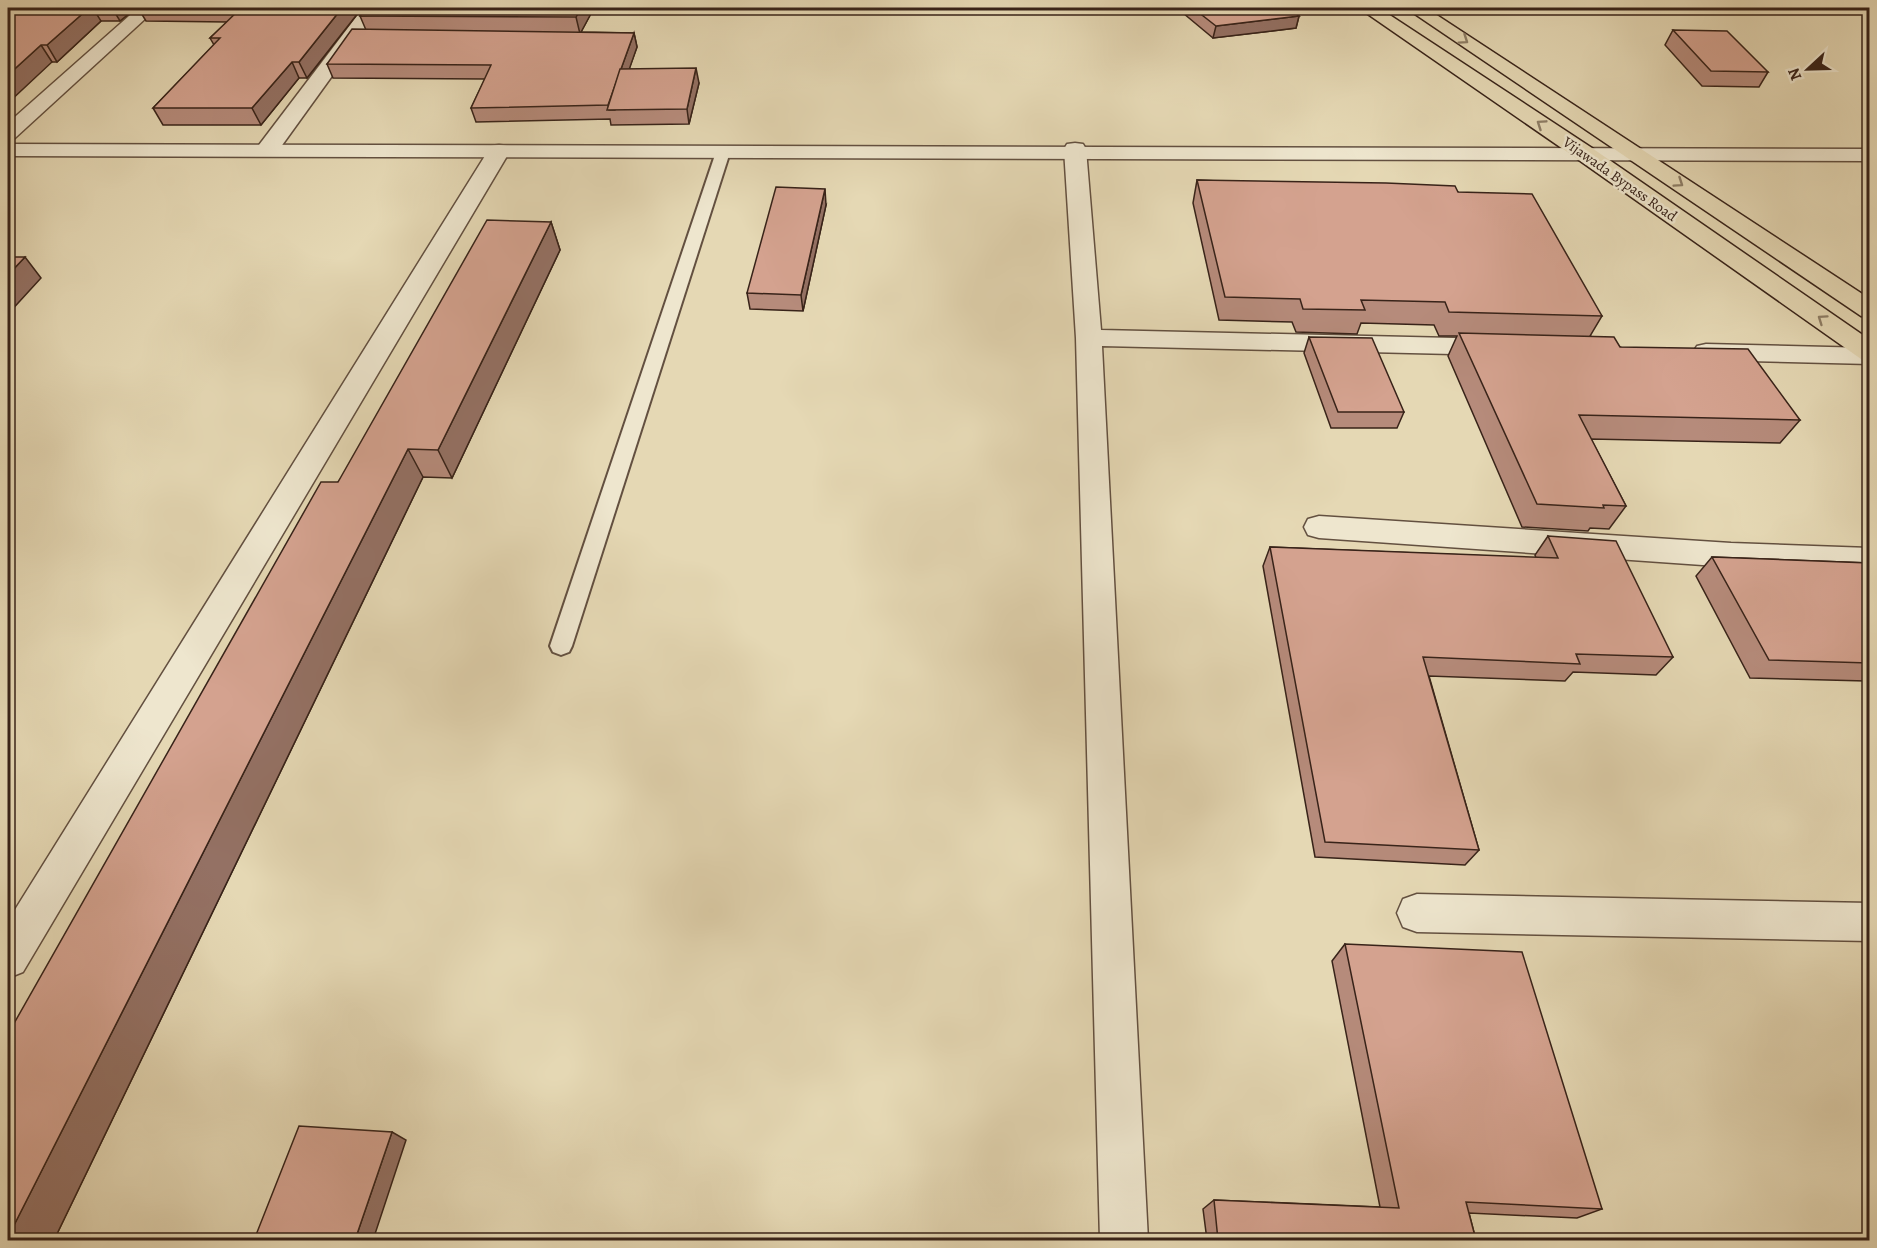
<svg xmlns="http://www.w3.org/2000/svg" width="1877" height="1248" font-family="Alegreya,serif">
<rect width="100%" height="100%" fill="#e5d8b4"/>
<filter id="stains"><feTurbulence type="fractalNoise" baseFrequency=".00333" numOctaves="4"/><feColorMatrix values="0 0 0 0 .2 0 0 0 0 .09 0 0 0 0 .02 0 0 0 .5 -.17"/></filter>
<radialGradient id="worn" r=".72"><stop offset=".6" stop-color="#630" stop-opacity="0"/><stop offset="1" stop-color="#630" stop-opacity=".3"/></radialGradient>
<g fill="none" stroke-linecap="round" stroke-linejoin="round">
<defs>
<polygon id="service" points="723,148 730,152 572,646 569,652 561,655 553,652 550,646 716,152"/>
<g id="minor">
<polygon points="138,8 157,8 15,138 8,140 8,123"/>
<polygon points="363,8 381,8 275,155 267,156 259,155 256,150 259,145"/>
<polygon points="1075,143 1083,144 1086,149 1101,330 1496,339 1505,341 1509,347 1505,353 1496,355 1102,346 1148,1240 1100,1240 1076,338 1064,149 1067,144"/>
<polygon points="499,145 507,146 510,151 23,972 8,978 8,921 488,151 491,146"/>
<polygon points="1706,344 1870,348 1870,364 1706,360 1697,358 1693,352 1697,346"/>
<polygon points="1319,516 1731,543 1870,548 1870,572 1731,567 1319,538 1308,535 1304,527 1308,519"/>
<polygon points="1417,894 1870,903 1870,941 1417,932 1403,927 1397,913 1403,899"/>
</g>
<polygon id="tertiary" points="8,144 1870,149 1870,161 8,156"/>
<g id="primary">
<polygon points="1359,8 1379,8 1592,148 1870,340 1870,361 1861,359 1576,158"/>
<polygon points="1406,8 1426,8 1870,299 1870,318 1861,316"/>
</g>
</defs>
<use href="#service" stroke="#635040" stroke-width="4"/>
<use href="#minor" stroke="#635040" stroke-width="3"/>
<use href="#tertiary" stroke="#635040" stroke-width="3"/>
<use href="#primary" stroke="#382319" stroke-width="3"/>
<use href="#service" fill="#eee6ce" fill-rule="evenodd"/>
<use href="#minor" fill="#eee6ce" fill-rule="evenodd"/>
<use href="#tertiary" fill="#eee6ce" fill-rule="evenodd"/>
<use href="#primary" fill="#e5d8b4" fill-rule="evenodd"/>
</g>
<g fill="#b68b7b" stroke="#382319" stroke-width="1.5">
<polygon points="8,8 136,8 120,21 101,21 57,62 52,62"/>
<polygon points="138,8 362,8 307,78 299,78 261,125 163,125 153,108 214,45 210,38 227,22 146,21"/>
<polygon points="594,8 581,32 634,33 637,47 629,69 699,83 689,124 611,125 610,119 476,122 471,108 485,79 333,78 327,64 366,30 360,16"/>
<polygon points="1177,8 1287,8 1299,16 1296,28 1213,38"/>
<polygon points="1673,30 1768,72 1759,87 1702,86 1665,45"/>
<polygon points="1197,180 1458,192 1602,316 1590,336 1620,347 1800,420 1780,443 1591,439 1626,506 1609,529 1590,528 1588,531 1522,527 1448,356 1457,336 1439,336 1434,325 1361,323 1357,334 1296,332 1292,322 1219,320 1193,203"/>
<polygon points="826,205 803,311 750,309 747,293"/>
<polygon points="551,222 560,250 452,478 423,477 54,1240 8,1240 338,482"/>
<polygon points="1309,337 1404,412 1397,428 1331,428 1304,353"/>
<polygon points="1548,536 1673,657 1656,675 1573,672 1565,681 1429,676 1479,850 1465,865 1315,857 1263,566 1270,547 1536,558 1535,555"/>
<polygon points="1712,557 1869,563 1869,687 1866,681 1750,678 1696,576"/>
<polygon points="1345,944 1602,1209 1577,1218 1469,1213 1476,1240 1207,1240 1203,1209 1214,1200 1380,1207 1332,961"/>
</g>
<g fill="#947164" stroke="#382319" stroke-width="1.5">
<polygon points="89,8 93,8 101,21 57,62 47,45"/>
<polygon points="112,8 136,8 120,21"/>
<polygon points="342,8 362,8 307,78 299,62"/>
<polygon points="581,8 594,8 580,34 576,17"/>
<polygon points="1299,16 1296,28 1213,38 1216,26"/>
<polygon points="634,33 637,47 615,110 609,110 608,105"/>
<polygon points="41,45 52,62 8,103 8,75"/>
<polygon points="292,62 299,78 261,125 252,108"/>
<polygon points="696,68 699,83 689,124 687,109"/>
<polygon points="825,189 826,205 803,311 801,295"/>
<polygon points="551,222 560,250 452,478 438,450"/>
<polygon points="25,257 41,278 8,314 8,275"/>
<polygon points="408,449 423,477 54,1240 8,1240 8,1237"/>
<polygon points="392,1132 406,1140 373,1240 355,1240"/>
</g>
<g fill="#d4a28f" stroke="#382319" stroke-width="1.5">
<polygon points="8,8 89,8 47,45 41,45 8,75"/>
<polygon points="241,8 342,8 299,62 292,62 252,108 153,108 220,38 210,38"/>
<polygon points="366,8 581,8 576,17 360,16"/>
<polygon points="1193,8 1287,8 1299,16 1216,26"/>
<polygon points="352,29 634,33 608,105 471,108 491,65 327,64"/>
<polygon points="1673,30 1727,31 1768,72 1711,71"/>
<polygon points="696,68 687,109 607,110 620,69"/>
<polygon points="1197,180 1386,183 1455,186 1458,192 1532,194 1602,316 1449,312 1445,302 1361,300 1365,310 1303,309 1300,299 1225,297"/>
<polygon points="776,187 825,189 801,295 747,293"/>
<polygon points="487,220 551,222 438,450 408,449 8,1237 8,1034 321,482 338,482"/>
<polygon points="8,257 25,257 8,275"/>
<polygon points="1459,333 1614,337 1620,347 1748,349 1800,420 1579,415 1626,506 1603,505 1604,508 1537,504"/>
<polygon points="1309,337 1372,338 1404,412 1338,412"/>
<polygon points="1548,536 1616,541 1673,657 1576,654 1580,664 1423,657 1479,850 1325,842 1270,547 1558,558"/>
<polygon points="1712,557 1869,563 1869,663 1769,660"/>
<polygon points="1345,944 1522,952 1602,1209 1466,1202 1476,1240 1218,1240 1214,1200 1399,1208"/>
<polygon points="299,1126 392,1132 355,1240 254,1240"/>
</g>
<defs><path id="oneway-chevron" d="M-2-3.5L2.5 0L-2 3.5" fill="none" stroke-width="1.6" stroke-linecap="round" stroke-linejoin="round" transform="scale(1.5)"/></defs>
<g stroke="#8e7e66">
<use href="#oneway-chevron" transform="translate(1464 40) rotate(34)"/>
<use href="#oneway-chevron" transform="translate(1541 124) rotate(-146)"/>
<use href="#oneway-chevron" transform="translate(1679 183) rotate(34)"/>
<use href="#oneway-chevron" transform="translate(1822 319) rotate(-145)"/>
</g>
<g text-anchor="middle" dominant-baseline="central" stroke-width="5" stroke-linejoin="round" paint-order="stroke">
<g font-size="15" fill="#382319" stroke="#eee6ce">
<text transform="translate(1620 179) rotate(35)">Vijawada Bypass Road</text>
</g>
</g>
<rect width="1877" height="1248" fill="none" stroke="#e5d8b4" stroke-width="30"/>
<rect x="9" y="9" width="1859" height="1230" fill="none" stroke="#382319" stroke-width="3"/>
<rect x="15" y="15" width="1847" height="1218" fill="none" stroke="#382319" stroke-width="1.5"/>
<g transform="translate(1808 69) rotate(248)" stroke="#eee6ce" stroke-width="4.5" paint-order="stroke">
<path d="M0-4.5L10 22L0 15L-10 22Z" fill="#382319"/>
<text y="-9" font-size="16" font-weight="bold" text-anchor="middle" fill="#382319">N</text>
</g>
<rect width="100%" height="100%" filter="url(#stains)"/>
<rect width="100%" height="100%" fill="url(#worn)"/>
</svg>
